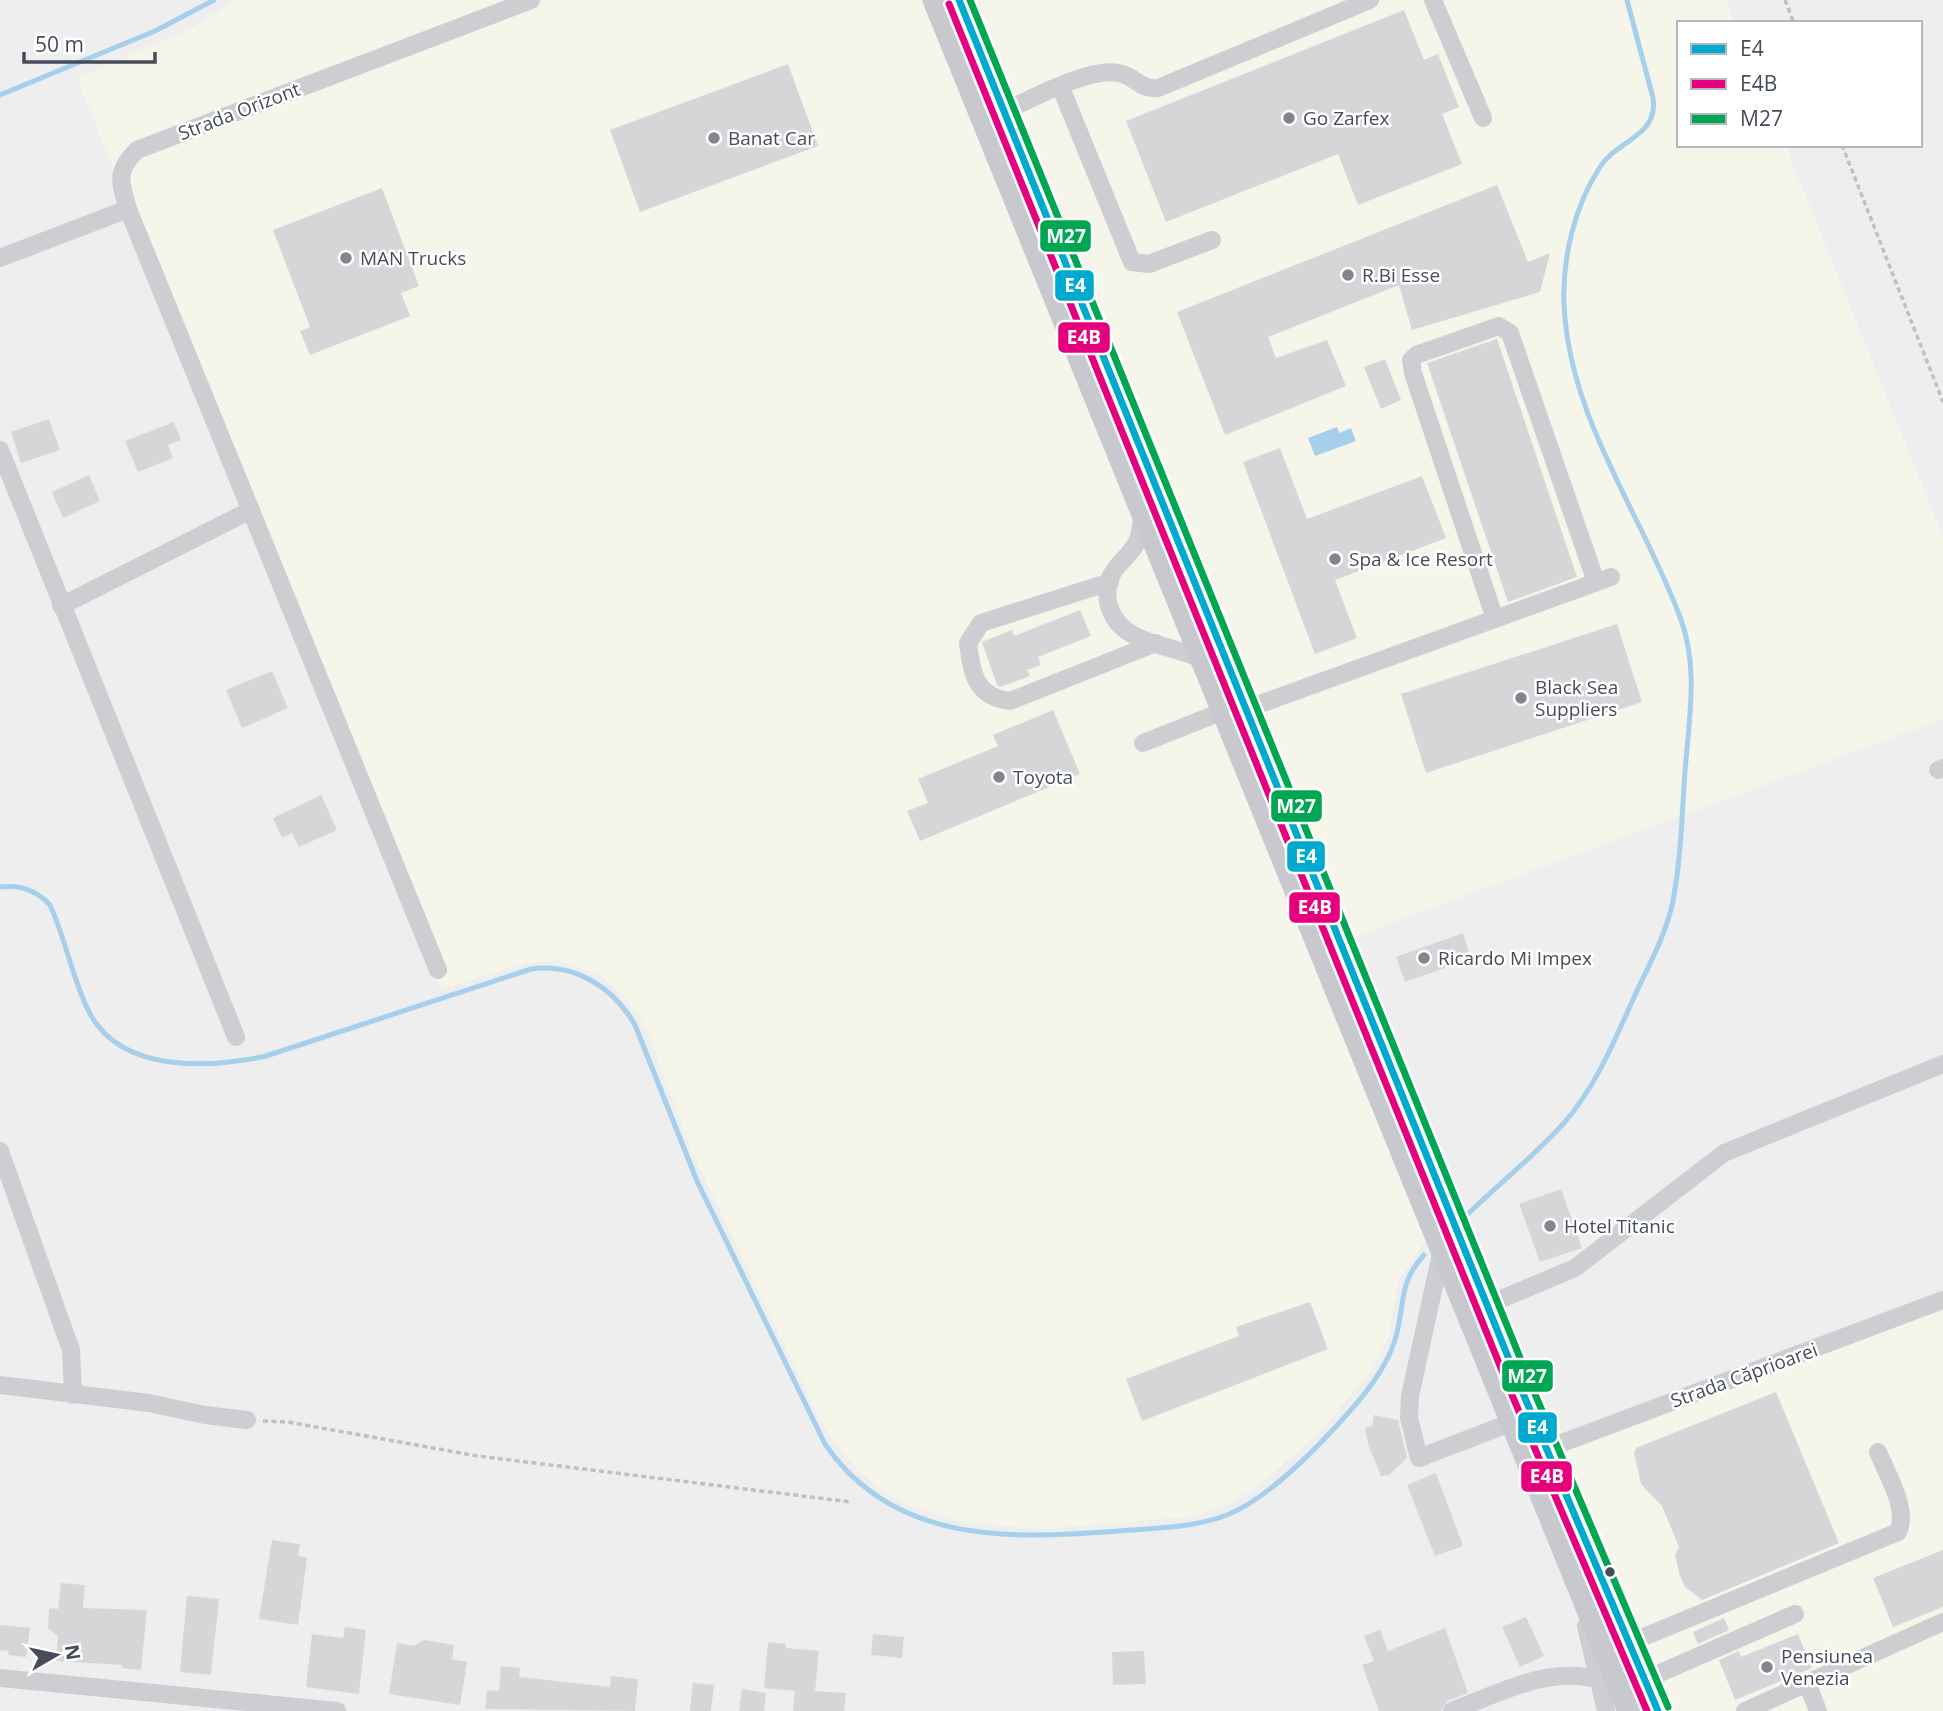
<svg xmlns="http://www.w3.org/2000/svg" width="1943" height="1711" font-family="'Open Sans',sans-serif">
<rect width="100%" height="100%" fill="#efeeee"/>
<g fill="#f6f5e9">
<polygon points="237,0 1726,0 1735,23 1679,23 1679,145 1785,145 1943,537 1943,719 1319,950 1431,1233 1398,1281 1389,1336 1372,1369 1321,1431 1254,1489 1225,1507 1189,1517 1043,1529 966,1523 911,1506 886,1493 856,1469 823,1426 693,1154 646,1028 626,998 599,975 557,960 520,964 441,990 77,78 191,28"/>
<polygon points="1943,1296 1943,1711 1643,1711 1532,1448"/>
</g>
<polygon fill="#a6cfec" points="1337,427 1339,433 1351,428 1356,441 1315,456 1308,438"/>
<g fill="none" stroke-linecap="round" stroke-linejoin="round">
<g stroke="#a6cfec" stroke-width="5">
<polyline points="0,95 155,31 214,0"/>
<path d="M0 887C21 885 36 890 50 905 66 940 72 978 89 1012 121 1074 210 1068 266 1056L531 969C575 963 613 987 635 1025L697 1181 825 1444C894 1545 1011 1539 1118 1531 1154 1528 1193 1528 1227 1515 1267 1499 1312 1453 1341 1421 1362 1398 1384 1372 1394 1343 1406 1309 1396 1285 1424 1255"/>
<path d="M1469 1213C1500 1183 1535 1155 1564 1123 1597 1085 1615 1039 1636 993 1650 963 1666 934 1673 901 1681 858 1682 814 1685 771 1689 719 1699 666 1680 617 1641 512 1569 419 1564 304 1562 258 1575 205 1600 167 1617 140 1659 136 1653 98L1627 0"/>
</g>
</g>
<g fill="#d6d6d9">
<polygon points="1404,10 1424,60 1438,54 1459,107 1442,114 1462,164 1358,205 1338,154 1166,222 1126,121"/>
<polygon points="788,64 818,146 640,212 610,130"/>
<polygon points="1497,185 1528,262 1550,253 1540,292 1412,330 1399,285 1268,337 1276,358 1327,340 1346,386 1225,435 1177,312"/>
<polygon points="382,188 419,286 401,293 410,316 310,355 300,331 310,327 273,230"/>
<polygon points="1497,339 1577,577 1508,602 1427,363"/>
<polygon points="1385,359 1401,400 1381,409 1364,367"/>
<polygon points="49,419 60,450 21,463 11,432"/>
<polygon points="174,422 181,440 168,445 173,458 138,472 125,441"/>
<polygon points="1280,448 1307,519 1422,476 1446,538 1335,580 1357,638 1315,654 1243,462"/>
<polygon points="89,475 100,501 63,518 52,492"/>
<polygon points="1080,610 1091,636 1038,657 1041,665 1027,670 1030,676 1000,687 997,685 982,642 1012,630 1014,636"/>
<polygon points="1617,624 1642,702 1426,773 1401,694"/>
<polygon points="272,671 288,708 242,728 226,690"/>
<polygon points="1053,710 1080,774 920,841 907,811 928,803 918,779 998,746 993,735"/>
<polygon points="321,795 337,830 299,847 292,833 282,838 273,818"/>
<polygon points="1463,933 1469,952 1448,959 1450,966 1405,982 1396,957"/>
<polygon points="1561,1189 1582,1248 1540,1262 1519,1204"/>
<polygon points="1310,1302 1328,1349 1142,1421 1126,1379 1239,1336 1236,1327"/>
<polygon points="1776,1392 1839,1543 1702,1600 1685,1587 1680,1576 1675,1555 1679,1547 1662,1506 1641,1484 1634,1453 1636,1448"/>
<polygon points="1374,1415 1398,1420 1407,1458 1389,1475 1381,1476 1368,1444 1365,1428 1372,1426"/>
<polygon points="1436,1473 1463,1546 1435,1556 1407,1485"/>
<polygon points="272,1540 300,1544 298,1556 307,1558 298,1625 259,1619"/>
<polygon points="1943,1550 1943,1607 1893,1627 1873,1578"/>
<polygon points="61,1583 85,1585 83,1608 147,1610 141,1670 122,1668 122,1665 56,1661 58,1636 48,1628 49,1608 58,1609"/>
<polygon points="187,1596 219,1599 211,1675 180,1672"/>
<polygon points="1526,1617 1544,1656 1520,1667 1502,1627"/>
<polygon points="1724,1618 1729,1630 1698,1644 1693,1632"/>
<polygon points="0,1625 30,1628 26,1657 8,1655 9,1651 0,1650"/>
<polygon points="345,1627 366,1630 359,1694 306,1687 312,1634 343,1638"/>
<polygon points="1445,1628 1468,1693 1447,1701 1441,1711 1379,1711 1362,1665 1374,1661 1364,1636 1380,1630 1388,1651"/>
<polygon points="873,1634 904,1637 902,1658 871,1655"/>
<polygon points="1798,1634 1812,1668 1735,1700 1719,1660 1739,1651 1741,1657"/>
<polygon points="424,1640 454,1645 452,1659 467,1662 460,1705 389,1694 397,1643 414,1646"/>
<polygon points="768,1642 786,1644 786,1648 819,1651 815,1691 846,1693 844,1711 793,1711 795,1691 764,1688"/>
<polygon points="1144,1651 1146,1684 1113,1685 1112,1652"/>
<polygon points="501,1666 520,1668 519,1677 610,1687 611,1676 638,1679 635,1711 485,1709 487,1690 499,1691"/>
<polygon points="693,1683 714,1685 711,1711 690,1711"/>
<polygon points="742,1689 766,1693 764,1711 739,1711"/>
</g>
<g fill="none" stroke-linecap="round" stroke-linejoin="round">
<g stroke="#b8c3c2" stroke-width="3.5" stroke-dasharray="5 3.5" stroke-linecap="butt">
<polyline points="1785,0 1794,23"/>
<polyline points="1842,145 1943,402"/>
<polyline points="263,1421 288,1422 478,1456 851,1502"/>
</g>
<g stroke="#ccced1" stroke-width="18">
<polyline points="1433,0 1483,118"/>
<polyline points="1061,88 1132,262 1149,264 1212,240"/>
<path d="M1004 111C1033 99 1088 67 1119 73 1135 76 1140 90 1158 88L1370 0"/>
<polyline points="128,209 438,970"/>
<path d="M0 258 128 209C120 181 115 172 137 150L531 0"/>
<polyline points="0,450 236,1037"/>
<path d="M1142 517C1141 526 1140 537 1136 544 1130 555 1118 563 1112 574 1107 584 1106 595 1109 606 1121 645 1167 643 1199 658"/>
<path d="M1110 582 981 623 968 643C972 673 975 697 1010 701L1156 643"/>
<polyline points="61,606 251,510"/>
<polyline points="1495,619 1413,373 1411,360 1416,355 1499,326 1510,333 1596,582"/>
<polyline points="1246,709 1611,577"/>
<polyline points="1143,743 1221,712"/>
<polyline points="1938,770 1943,768"/>
<polyline points="0,1151 71,1350 73,1395"/>
<polyline points="1441,1254 1410,1396 1409,1418 1419,1458 1510,1423"/>
<polyline points="1487,1305 1575,1268 1724,1153 1943,1064"/>
<polyline points="0,1385 149,1403 205,1415 247,1420"/>
<polyline points="1546,1449 1943,1300"/>
<polyline points="1586,1626 1606,1711"/>
<path d="M1629 1643 1898 1532C1909 1510 1887 1474 1878 1452"/>
<polyline points="0,1678 337,1711"/>
<polyline points="1644,1680 1795,1614"/>
<polyline points="1808,1685 1818,1711"/>
<path d="M1452 1711C1500 1693 1549 1665 1600 1680"/>
<polyline points="1745,1711 1943,1622"/>
</g>
<g stroke="#c7c9ce" stroke-width="23">
<polyline points="934,0 1629,1711"/>
<polyline points="959,0 1519,1384 1658,1711"/>
</g>
<defs>
<polyline id="bus-1" points="959,0 1519,1384 1658,1711"/>
<polyline id="bus-2" points="949,4 1509,1388 1647,1711"/>
<polyline id="bus-3" points="970,0 1529,1380 1668,1707"/>
</defs>
<use href="#bus-1" stroke="#fff" stroke-width="12"/>
<use href="#bus-2" stroke="#fff" stroke-width="12"/>
<use href="#bus-3" stroke="#fff" stroke-width="12"/>
<use href="#bus-1" stroke="#00a9ce" stroke-width="7"/>
<use href="#bus-2" stroke="#e5007d" stroke-width="7"/>
<use href="#bus-3" stroke="#00a651" stroke-width="7"/>
</g>
<g fill="#80858e" stroke="#fff" stroke-width="2.5">
<circle cx="1289" cy="118" r="7"/>
<circle cx="714" cy="138" r="7"/>
<circle cx="346" cy="258" r="7"/>
<circle cx="1348" cy="275" r="7"/>
<circle cx="1335" cy="559" r="7"/>
<circle cx="1521" cy="698" r="7"/>
<circle cx="999" cy="777" r="7"/>
<circle cx="1424" cy="958" r="7"/>
<circle cx="1550" cy="1226" r="7"/>
<circle cx="1767" cy="1667" r="7"/>
</g>
<circle fill="#454c5a" stroke="#fff" stroke-width="2.5" cx="1610" cy="1572" r="6"/>
<g text-anchor="middle" dominant-baseline="central" stroke-width="5" stroke-linejoin="round" paint-order="stroke">
<g font-size="19" fill="#454c5a" stroke="#fff">
<text transform="translate(239 111) rotate(-21)">Strada Orizont</text>
<text transform="translate(1744 1375) rotate(-20)">Strada Căprioarei</text>
</g>
<g font-size="19" fill="#454c5a" stroke="#fff" text-anchor="start">
<text x="1303" y="118">Go Zarfex</text>
<text x="728" y="138">Banat Car</text>
<text x="360" y="258">MAN Trucks</text>
<text x="1362" y="275">R.Bi Esse</text>
<text x="1349" y="559">Spa &amp; Ice Resort</text>
<text x="1535" y="687">Black Sea<tspan x="1535" dy="22">Suppliers</tspan></text>
<text x="1013" y="777">Toyota</text>
<text x="1438" y="958">Ricardo Mi Impex</text>
<text x="1564" y="1226">Hotel Titanic</text>
<text x="1781" y="1656">Pensiunea<tspan x="1781" dy="22">Venezia</tspan></text>
</g>
</g>
<g stroke="#fff" stroke-width="2.5">
<rect x="1039" y="219" width="53" height="34" rx="7" fill="#00a651"/>
<rect x="1054" y="269" width="41" height="33" rx="7" fill="#00a9ce"/>
<rect x="1057" y="321" width="54" height="33" rx="7" fill="#e5007d"/>
<rect x="1270" y="789" width="53" height="34" rx="7" fill="#00a651"/>
<rect x="1286" y="840" width="40" height="33" rx="7" fill="#00a9ce"/>
<rect x="1288" y="891" width="53" height="33" rx="7" fill="#e5007d"/>
<rect x="1501" y="1359" width="53" height="34" rx="7" fill="#00a651"/>
<rect x="1517" y="1411" width="41" height="33" rx="7" fill="#00a9ce"/>
<rect x="1520" y="1460" width="53" height="33" rx="7" fill="#e5007d"/>
</g>
<g font-size="19" text-anchor="middle" font-weight="bold" fill="#fff">
<text x="1066" y="243">M27</text>
<text x="1075" y="292">E4</text>
<text x="1084" y="344">E4B</text>
<text x="1296" y="813">M27</text>
<text x="1306" y="863">E4</text>
<text x="1315" y="914">E4B</text>
<text x="1527" y="1383">M27</text>
<text x="1537" y="1434">E4</text>
<text x="1547" y="1483">E4B</text>
</g>
<rect x="1677" y="21" width="245" height="126" fill="#ffffff" stroke="#b5b7bd" stroke-width="2"/>
<rect x="1691" y="44" width="35" height="10" fill="#00a9ce" stroke="#b5b7bd" stroke-width="2"/>
<text x="1740" y="56" font-size="21" fill="#454c5a">E4</text>
<rect x="1691" y="79" width="35" height="10" fill="#e5007d" stroke="#b5b7bd" stroke-width="2"/>
<text x="1740" y="91" font-size="21" fill="#454c5a">E4B</text>
<rect x="1691" y="114" width="35" height="10" fill="#00a651" stroke="#b5b7bd" stroke-width="2"/>
<text x="1740" y="126" font-size="21" fill="#454c5a">M27</text>
<g transform="translate(56 1655) rotate(81)" stroke="#ffffff" stroke-width="5" paint-order="stroke">
<path d="M0-5L12 26L0 18L-12 26Z" fill="#454c5a"/>
<text y="-10" font-size="19" font-weight="bold" text-anchor="middle" fill="#454c5a">N</text>
</g>
<path d="M24 52v10h131v-10" fill="none" stroke="#454c5a" stroke-width="3.5"/>
<text x="35" y="52" font-size="21" fill="#454c5a" stroke="#ffffff" stroke-width="5" paint-order="stroke">50 m</text>
</svg>
